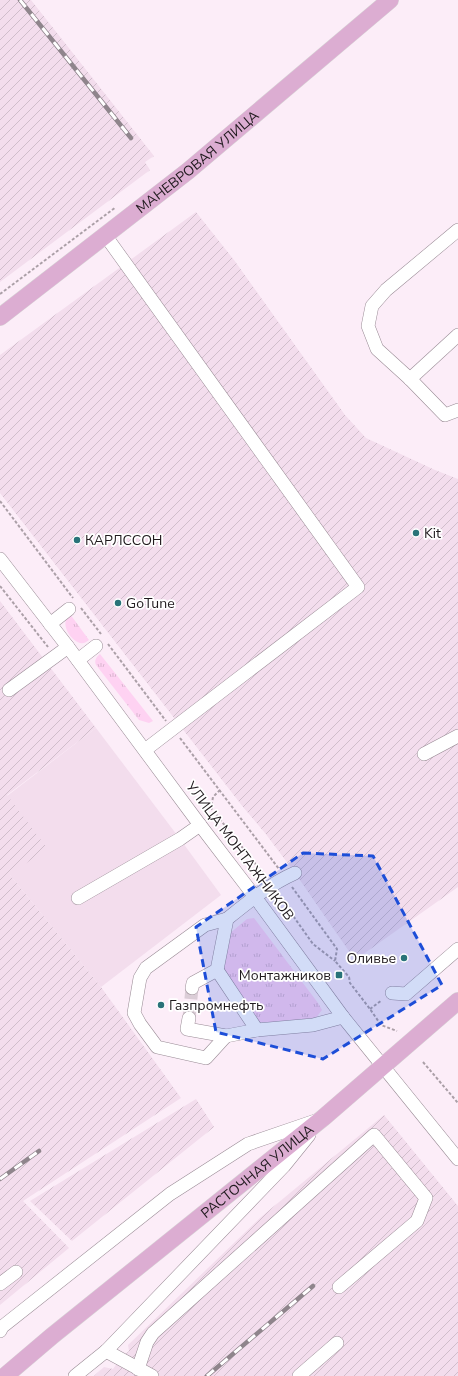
<svg xmlns="http://www.w3.org/2000/svg" width="458" height="1376" font-family="'Nunito Sans',sans-serif">
<defs>
<pattern id="industrial-furrows" width="10" height="10" patternUnits="userSpaceOnUse"><rect width="10" height="10" fill="#f3dded"/><path d="M-1 1l2-2M0 10L10 0M9 11l2-2" fill="none" stroke="#d0bdcb"/></pattern>
<pattern id="grass-tufts" width="24" height="20" patternUnits="userSpaceOnUse"><rect width="24" height="20" fill="#fed2f2"/><path d="M3 7l-1-3M5 7V3M7 7l1-3M15 17l-1-3M17 17v-4M19 17l1-3" fill="none" stroke="#d9b4cf"/></pattern>
</defs>
<rect width="100%" height="100%" fill="#fcedf8"/>
<polygon fill="#f3dded" points="96,728 180,839 221,895 101,987 10,875 7,796"/>
<g fill="url(#industrial-furrows)">
<polygon points="0,0 31,0 154,156 145,162 150,170 0,282"/>
<polygon points="196,212 234,260 345,415 366,438 435,470 458,479 458,887 355,960 295,873 265,833 243,807 0,493 0,355"/>
<polygon points="0,601 96,728 7,795 47,848 10,875 101,987 181,1098 23,1201 69,1248 0,1305"/>
<polygon points="196,1099 214,1127 72,1241 30,1201"/>
<polygon points="384,1115 458,1206 458,1376 94,1376 104,1367 113,1369 120,1359 129,1351 128,1345 261,1217"/>
</g>
<g fill="url(#grass-tufts)">
<path d="M70 614 89 640C86 642 84 644 80 643 70 640 59 623 70 614Z"/>
<path d="M100 654 153 721 149 723 139 720 96 665C94 661 96 657 100 654Z"/>
<polygon points="254,918 318,1003 322,1010 315,1019 291,1023 259,1022 222,975 229,934 247,919"/>
</g>
<g fill="none" stroke-linecap="round" stroke-linejoin="round">
<polyline stroke="#dbcdd7" stroke-width="13" stroke-dasharray="13 6" stroke-linecap="butt" points="189,1018 192,988"/>
<defs>
<g id="minor">
<polyline points="458,230 386,290 372,306 368,326 377,349 410,379 445,415 458,410"/>
<polyline points="105,235 358,587 145,750"/>
<polyline points="410,379 458,335"/>
<polyline points="0,559 68,647 200,825 255,897 343,1017 458,1159"/>
<polyline points="50,624 69,609"/>
<polyline points="78,660 96,646"/>
<polyline points="9,690 68,647"/>
<polyline points="424,754 458,736"/>
<polyline points="78,898 180,839 200,825"/>
<polyline points="217,970 257,1030"/>
<path d="M192 988 193 983 217 970 227 919C248 902 270 884 295 873"/>
<polyline points="392,993 406,994 458,949"/>
<polyline points="189,1018 187,1029 226,1036 257,1030 313,1025 343,1017"/>
<polyline points="226,1036 206,1058 157,1047 140,1024 134,1013 140,978 146,968 205,925 227,919"/>
<polyline points="0,1284 16,1272"/>
<polyline points="0,1331 2,1327 170,1194 248,1144 315,1121"/>
<polyline points="106,1351 152,1376"/>
<polyline points="138,1369 147,1342 153,1333 374,1135 426,1198 417,1221 339,1287"/>
<polyline points="75,1376 106,1351 284,1166 309,1135"/>
<polyline points="299,1376 337,1343"/>
</g>
<g id="major">
<path id="s1" d="M0 317 188 171 390 0"/>
<path id="s2" d="M5 1376 52 1336 323 1118 458 1001"/>
</g>
</defs>
<use href="#minor" stroke="#998b95" stroke-width="14"/>
<use href="#major" stroke="#d7d6d6" stroke-width="18"/>
<g stroke="#ab9fa7" stroke-width="2" stroke-dasharray="3 2" stroke-linecap="butt">
<polyline points="0,294 116,207"/>
<polyline points="0,501 73,598"/>
<polyline points="0,586 48,647"/>
<polyline points="81,608 101,634"/>
<polyline points="108,644 166,721"/>
<polyline points="180,738 279,869"/>
<polyline points="220,790 213,797 211,808 265,876"/>
<polyline points="292,887 337,949 335,961 349,977 350,983 370,1009 381,1025 397,1031"/>
<polyline points="279,896 313,944 335,961"/>
<polyline points="370,1009 382,1000"/>
<polyline points="423,1062 458,1103"/>
</g>
<use href="#minor" stroke="#fff" stroke-width="13"/>
<use href="#major" stroke="#dcadd2" stroke-width="17"/>
<defs>
<g id="rail">
<polyline points="20,0 131,138"/>
<polyline points="0,1179 39,1151"/>
<polyline points="207,1376 313,1286"/>
</g>
</defs>
<use href="#rail" stroke="#8f858c" stroke-width="4.5"/>
<use href="#rail" stroke="#fff" stroke-width="3" stroke-dasharray="9" stroke-linecap="butt"/>
</g>
<path fill="#1d4ed8" fill-opacity="0.2" stroke="#1d4ed8" stroke-width="3" stroke-dasharray="8 5" stroke-linejoin="round" d="M303 853 373 856 442 985 323 1059 216 1032 196 927Z"/>
<g fill="#297379" stroke="#fff" stroke-width="1.5">
<circle cx="416" cy="533" r="4"/>
<circle cx="77" cy="540" r="4"/>
<circle cx="118" cy="603" r="4"/>
<circle cx="404" cy="958" r="4"/>
<rect x="335" y="971" width="8" height="8" rx="2"/>
<circle cx="161" cy="1005" r="4"/>
</g>
<g text-anchor="middle" dominant-baseline="central" stroke-width="3.5" stroke-linejoin="round" paint-order="stroke">
<g font-size="14" fill="#201a1e" stroke="#fff">
<text stroke="none"><textPath href="#s1" startOffset="251">МАНЕВРОВАЯ УЛИЦА</textPath></text>
<text transform="translate(240 851) rotate(53)">УЛИЦА МОНТАЖНИКОВ</text>
<text stroke="none"><textPath href="#s2" startOffset="325">РАСТОЧНАЯ УЛИЦА</textPath></text>
</g>
<g font-size="14" fill="#201a1e" stroke="#fff" text-anchor="start">
<text x="424" y="533">Kit</text>
<text x="85" y="540">КАРЛССОН</text>
<text x="126" y="603">GoTune</text>
<text x="396" y="958" text-anchor="end">Оливье</text>
<text x="331" y="975" text-anchor="end">Монтажников</text>
<text x="169" y="1005">Газпромнефть</text>
</g>
</g>
</svg>
